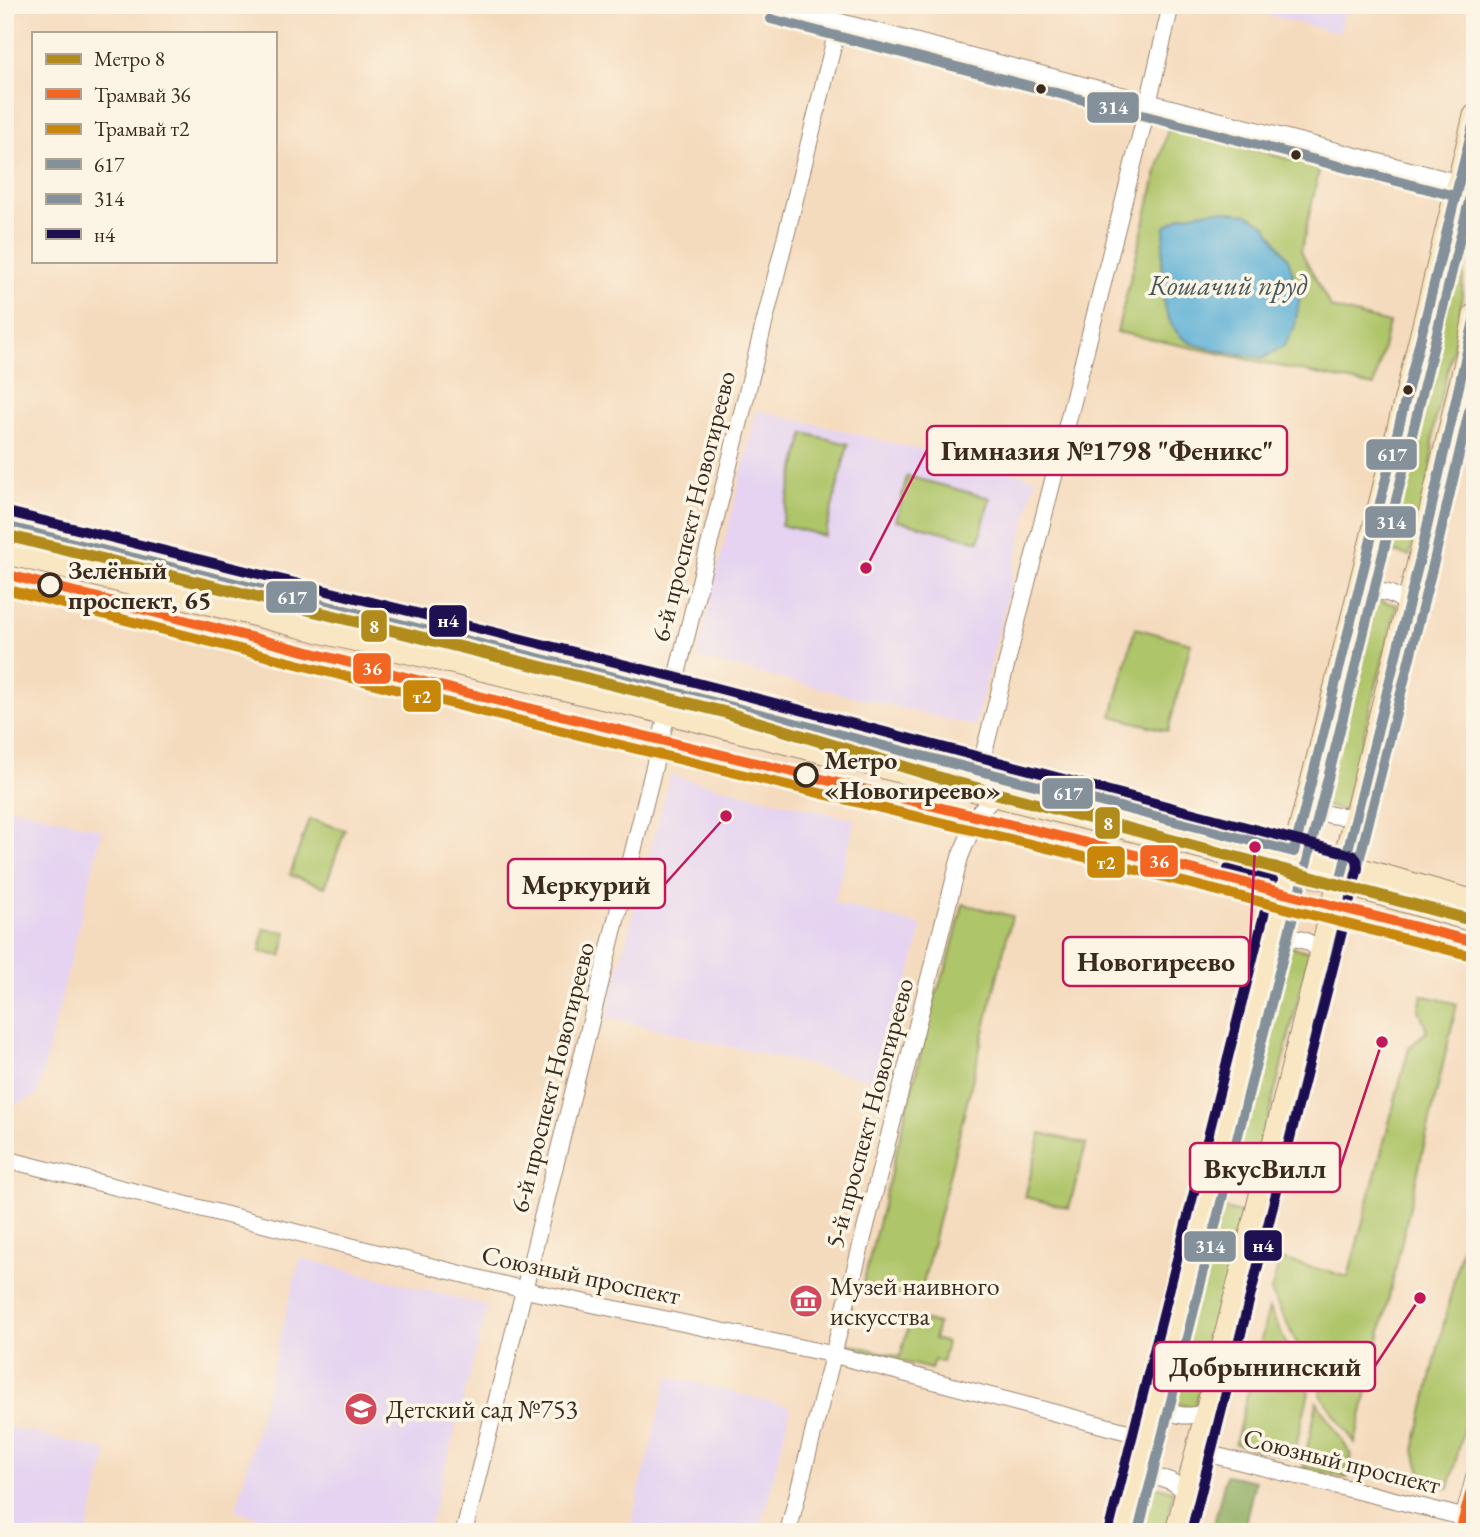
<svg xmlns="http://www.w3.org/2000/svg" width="1480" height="1537" font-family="'EB Garamond',serif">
<rect width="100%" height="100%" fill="#fcf5e5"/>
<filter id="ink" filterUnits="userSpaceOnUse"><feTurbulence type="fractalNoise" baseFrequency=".0143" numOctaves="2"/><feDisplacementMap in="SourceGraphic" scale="14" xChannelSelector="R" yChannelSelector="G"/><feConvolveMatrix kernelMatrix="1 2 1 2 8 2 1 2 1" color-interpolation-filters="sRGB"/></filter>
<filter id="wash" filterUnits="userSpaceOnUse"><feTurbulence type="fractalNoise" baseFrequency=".00686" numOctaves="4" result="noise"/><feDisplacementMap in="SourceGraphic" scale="28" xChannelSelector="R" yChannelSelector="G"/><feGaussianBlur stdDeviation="1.57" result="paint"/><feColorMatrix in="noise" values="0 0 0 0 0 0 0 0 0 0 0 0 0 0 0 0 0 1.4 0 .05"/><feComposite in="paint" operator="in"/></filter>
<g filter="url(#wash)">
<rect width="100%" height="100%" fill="#f5dbbe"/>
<g fill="#e5d3f1">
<polygon points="1226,5 1346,5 1339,33"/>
<polygon points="757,410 1036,478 975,726 696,658"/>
<polygon points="670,775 855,820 834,903 922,926 884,1083 606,1017"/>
<polygon points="5,805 102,830 38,1094 9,1109 5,1107"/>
<polygon points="300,1258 488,1306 428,1532 311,1532 236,1511"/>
<polygon points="668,1376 791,1407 760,1532 629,1532"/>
<polygon points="5,1426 108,1451 87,1532 5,1532"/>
</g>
<g fill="#afc569" stroke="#757844" stroke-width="2">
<polygon points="1168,128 1320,167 1301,251 1331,308 1389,323 1374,386 1117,332"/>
<polygon points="1461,238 1463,238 1463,283 1459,325 1434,425 1431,471 1409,556 1382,549"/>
<polygon points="804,433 848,444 825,536 781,525"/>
<polygon points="907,476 990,498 979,541 896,520"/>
<polygon points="1370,599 1397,605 1344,811 1318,804"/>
<polygon points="1135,628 1191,643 1168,731 1112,716"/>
<polygon points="309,819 345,830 325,887 290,875"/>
<polygon points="963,904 1012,916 921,1292 913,1291 910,1301 862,1288 935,996 948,963"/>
<polygon points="264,929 286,932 282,956 260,952"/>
<polygon points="1284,945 1310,952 1248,1198 1221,1191"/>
<polygon points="1422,995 1457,1004 1355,1443 1320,1394 1321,1385 1316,1381 1271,1292 1280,1259 1348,1277 1409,1048 1427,1031 1419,1010"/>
<polygon points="1041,1133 1086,1144 1069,1208 1025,1197"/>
<polygon points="1475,1191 1475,1384 1449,1488 1425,1484 1414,1450"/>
<polygon points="1217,1207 1244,1214 1195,1408 1168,1401"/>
<polygon points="1269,1308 1309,1392 1293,1458 1235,1444"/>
<polygon points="905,1316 938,1324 934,1339 947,1343 942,1362 934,1360 931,1369 848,1348 849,1344 900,1357 908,1328 902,1326"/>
<polygon points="1317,1402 1351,1454 1347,1478 1303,1467"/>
<polygon points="1147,1484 1174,1491 1164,1532 1136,1532"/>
</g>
<polygon fill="#8baa5d" stroke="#636a3e" stroke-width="2" points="1226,1475 1255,1481 1243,1532 1212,1532"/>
<path fill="#59aed5" stroke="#4a6c7a" stroke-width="2" d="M1215 210 1247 214 1266 225 1288 259 1300 296 1295 326 1285 345 1264 358C1246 355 1204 350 1189 342 1153 323 1161 262 1165 227L1181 216Z"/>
</g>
<g filter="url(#ink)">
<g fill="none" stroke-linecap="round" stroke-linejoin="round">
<defs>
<g id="minor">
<polyline points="775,5 1475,187"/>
<path d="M1357 598C1378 588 1392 590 1408 606"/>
<polyline points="977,780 1144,121 1171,5"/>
<path d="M1306 803C1322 815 1336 818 1356 815"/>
<path d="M1271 942C1292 935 1307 937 1322 953"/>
<polyline points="5,1159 525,1290 831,1354 1147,1437"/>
<path d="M1156 1402C1172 1416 1186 1419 1206 1412"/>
<polyline points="1197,1451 1475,1520"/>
<path d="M1136 1481C1158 1476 1172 1476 1186 1494"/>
<polyline points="464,1532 839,22"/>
<polyline points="788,1532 960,857 979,812 996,796"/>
<polyline points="1460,1532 1475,1474"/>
</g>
<g id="secondary">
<polyline points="1459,182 1469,204 1475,238"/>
<polyline points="5,526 671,691 1344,865 1475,902"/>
<polyline points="5,552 336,635 685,717 1340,882 1475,921"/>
<polyline points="1123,1532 1323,739 1475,116"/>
<polyline points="1177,1532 1420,558 1468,353 1475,315"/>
</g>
</defs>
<use href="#minor" stroke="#98826e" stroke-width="18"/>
<use href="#secondary" stroke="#98826e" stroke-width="25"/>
<use href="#minor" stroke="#fff" stroke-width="16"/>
<use href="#secondary" stroke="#f9e7c3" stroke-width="23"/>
<defs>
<g id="bus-1">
<polyline points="5,526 671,691 1294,852 1475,117"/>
<polyline points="1245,858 1340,882 1420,558 1475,316"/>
</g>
<g id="bus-2">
<polyline points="771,19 1455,196"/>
<polyline points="1138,1532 1337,742 1473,185"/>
<polyline points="1191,1532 1434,561 1475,386"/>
</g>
<g id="bus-3">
<polyline points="8,512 675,677 1353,855 1357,860 1358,868 1191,1532"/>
<polyline points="1109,1529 1273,879 1228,869"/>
</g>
</defs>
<use href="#bus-1" stroke="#fcf5e5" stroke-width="16"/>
<use href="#bus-2" stroke="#fcf5e5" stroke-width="16"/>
<use href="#bus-3" stroke="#fcf5e5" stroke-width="16"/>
<use href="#bus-1" stroke="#85919a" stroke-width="10"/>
<use href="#bus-2" stroke="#85919a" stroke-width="10"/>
<use href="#bus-3" stroke="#1f1051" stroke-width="10"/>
<defs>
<g id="tram-1">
<polyline points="5,574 487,698 1120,851 1475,942"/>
<polyline points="1460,1532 1475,1475"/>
</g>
<polyline id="tram-2" points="5,589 484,712 1117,865 1472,956"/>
</defs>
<use href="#tram-1" stroke="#fcf5e5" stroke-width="16"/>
<use href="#tram-2" stroke="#fcf5e5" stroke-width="16"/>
<use href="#tram-1" stroke="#f26522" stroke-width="10"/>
<use href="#tram-2" stroke="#c88708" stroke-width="10"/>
<defs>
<polyline id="metro-1" points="5,535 724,712 954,782 1475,921"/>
</defs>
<use href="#metro-1" stroke="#fcf5e5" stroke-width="18"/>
<use href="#metro-1" stroke="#b18c1d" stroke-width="12"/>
</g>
</g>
<defs>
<symbol id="museum-disc" viewBox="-11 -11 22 22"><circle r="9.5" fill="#d1495b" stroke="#fcf5e5"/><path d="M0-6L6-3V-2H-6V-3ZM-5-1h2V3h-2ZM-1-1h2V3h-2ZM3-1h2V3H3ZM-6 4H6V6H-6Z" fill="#fff"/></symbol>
<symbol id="school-disc" viewBox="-11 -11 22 22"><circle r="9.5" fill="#d1495b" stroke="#fcf5e5"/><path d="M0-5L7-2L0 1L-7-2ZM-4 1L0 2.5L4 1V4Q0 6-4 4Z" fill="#fff"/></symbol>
</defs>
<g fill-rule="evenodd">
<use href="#museum-disc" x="787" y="1282" width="38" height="38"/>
<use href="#school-disc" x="342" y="1390" width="38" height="38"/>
</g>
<g fill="#3b2a1e" stroke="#fcf5e5" stroke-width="2.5">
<circle cx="1041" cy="89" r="6"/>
<circle cx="1296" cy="155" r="6"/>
<circle cx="1408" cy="390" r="6"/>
</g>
<g fill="#fcf5e5" stroke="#3b2a1e" stroke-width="3.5">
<circle cx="50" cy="585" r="11"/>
<circle cx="806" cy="775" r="11"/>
</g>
<g text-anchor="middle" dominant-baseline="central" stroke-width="7" stroke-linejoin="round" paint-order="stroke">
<g font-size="26" fill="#3b2a1e" stroke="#fcf5e5">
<text transform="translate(693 506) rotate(-76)">6-й проспект Новогиреево</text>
<text transform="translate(552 1077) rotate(-76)">6-й проспект Новогиреево</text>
<text transform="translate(869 1113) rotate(-75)">5-й проспект Новогиреево</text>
<text transform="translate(581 1275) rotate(12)">Союзный проспект</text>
<text transform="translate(1342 1461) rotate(14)">Союзный проспект</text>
</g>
<g font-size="26" font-weight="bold" fill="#3b2a1e" stroke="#fcf5e5" text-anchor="start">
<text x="68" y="570">Зелёный<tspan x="68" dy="30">проспект, 65</tspan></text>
<text x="824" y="760">Метро<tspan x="824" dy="30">«Новогиреево»</tspan></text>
</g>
<g font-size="26" fill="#3b2a1e" stroke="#fcf5e5" text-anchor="start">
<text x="830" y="1286">Музей наивного<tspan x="830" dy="30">искусства</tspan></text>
<text x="386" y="1409">Детский сад №753</text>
</g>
<g font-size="28" font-style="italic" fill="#46585e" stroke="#fcf5e5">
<text x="1228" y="285">Кошачий пруд</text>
</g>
</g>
<path fill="none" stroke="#c2185b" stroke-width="2.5" d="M866 568L927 450M726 816L665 884M1255 847L1249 962M1382 1042L1340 1168M1420 1298L1375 1366"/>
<g fill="#c2185b" stroke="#fcf5e5" stroke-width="2.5">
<circle cx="866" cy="568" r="7"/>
<circle cx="726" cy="816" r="7"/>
<circle cx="1255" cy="847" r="7"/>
<circle cx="1382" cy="1042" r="7"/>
<circle cx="1420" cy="1298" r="7"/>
</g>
<g fill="#fcf5e5" stroke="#c2185b" stroke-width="2.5">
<rect x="927" y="426" width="360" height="49" rx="7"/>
<rect x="508" y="859" width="157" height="49" rx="7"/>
<rect x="1063" y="937" width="186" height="49" rx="7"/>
<rect x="1190" y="1143" width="150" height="49" rx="7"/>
<rect x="1154" y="1342" width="221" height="49" rx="7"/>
</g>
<g font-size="28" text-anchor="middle" font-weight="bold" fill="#3b2a1e">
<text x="1107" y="460">Гимназия №1798 "Феникс"</text>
<text x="586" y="894">Меркурий</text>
<text x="1156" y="971">Новогиреево</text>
<text x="1265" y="1178">ВкусВилл</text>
<text x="1265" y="1376">Добрынинский</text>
</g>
<g stroke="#fcf5e5" stroke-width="2.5">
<rect x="1086" y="91" width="54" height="33" rx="7" fill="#85919a"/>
<rect x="1365" y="438" width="53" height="33" rx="7" fill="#85919a"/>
<rect x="1364" y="505" width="53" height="34" rx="7" fill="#85919a"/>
<rect x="265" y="580" width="53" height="34" rx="7" fill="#85919a"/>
<rect x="428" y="604" width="40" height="34" rx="7" fill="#1f1051"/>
<rect x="360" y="609" width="28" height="34" rx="7" fill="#b18c1d"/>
<rect x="352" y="652" width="40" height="33" rx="7" fill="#f26522"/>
<rect x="402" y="679" width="40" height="34" rx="7" fill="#c88708"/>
<rect x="1041" y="777" width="53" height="33" rx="7" fill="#85919a"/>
<rect x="1094" y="806" width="27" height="34" rx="7" fill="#b18c1d"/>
<rect x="1139" y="844" width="40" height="34" rx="7" fill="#f26522"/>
<rect x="1086" y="845" width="40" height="34" rx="7" fill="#c88708"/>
<rect x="1243" y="1229" width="40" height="33" rx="7" fill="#1f1051"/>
<rect x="1183" y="1230" width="54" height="33" rx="7" fill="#85919a"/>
</g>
<g font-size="19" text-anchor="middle" font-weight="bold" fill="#fff">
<text x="1113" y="114">314</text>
<text x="1392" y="461">617</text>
<text x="1391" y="529">314</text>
<text x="292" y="604">617</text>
<text x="448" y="627">н4</text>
<text x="374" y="633">8</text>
<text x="372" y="675">36</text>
<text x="422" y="703">т2</text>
<text x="1068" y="800">617</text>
<text x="1108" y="830">8</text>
<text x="1159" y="868">36</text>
<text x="1106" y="869">т2</text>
<text x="1263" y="1252">н4</text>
<text x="1210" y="1253">314</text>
</g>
<rect width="1480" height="1537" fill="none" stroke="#fcf5e5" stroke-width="28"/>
<rect x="32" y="32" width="245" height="231" fill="#fcf5e5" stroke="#afa495" stroke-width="2"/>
<rect x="46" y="54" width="35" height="10" fill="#b18c1d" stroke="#afa495" stroke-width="2"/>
<text x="94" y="66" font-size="21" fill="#3b2a1e">Метро 8</text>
<rect x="46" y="89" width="35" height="10" fill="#f26522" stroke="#afa495" stroke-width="2"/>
<text x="94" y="102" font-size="21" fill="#3b2a1e">Трамвай 36</text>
<rect x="46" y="124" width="35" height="10" fill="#c88708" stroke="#afa495" stroke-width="2"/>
<text x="94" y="136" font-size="21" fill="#3b2a1e">Трамвай т2</text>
<rect x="46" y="159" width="35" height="10" fill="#85919a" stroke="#afa495" stroke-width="2"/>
<text x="94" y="172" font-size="21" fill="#3b2a1e">617</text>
<rect x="46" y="194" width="35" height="10" fill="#85919a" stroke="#afa495" stroke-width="2"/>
<text x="94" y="206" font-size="21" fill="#3b2a1e">314</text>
<rect x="46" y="229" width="35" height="10" fill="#1f1051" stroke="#afa495" stroke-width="2"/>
<text x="94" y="242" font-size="21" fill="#3b2a1e">н4</text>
</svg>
